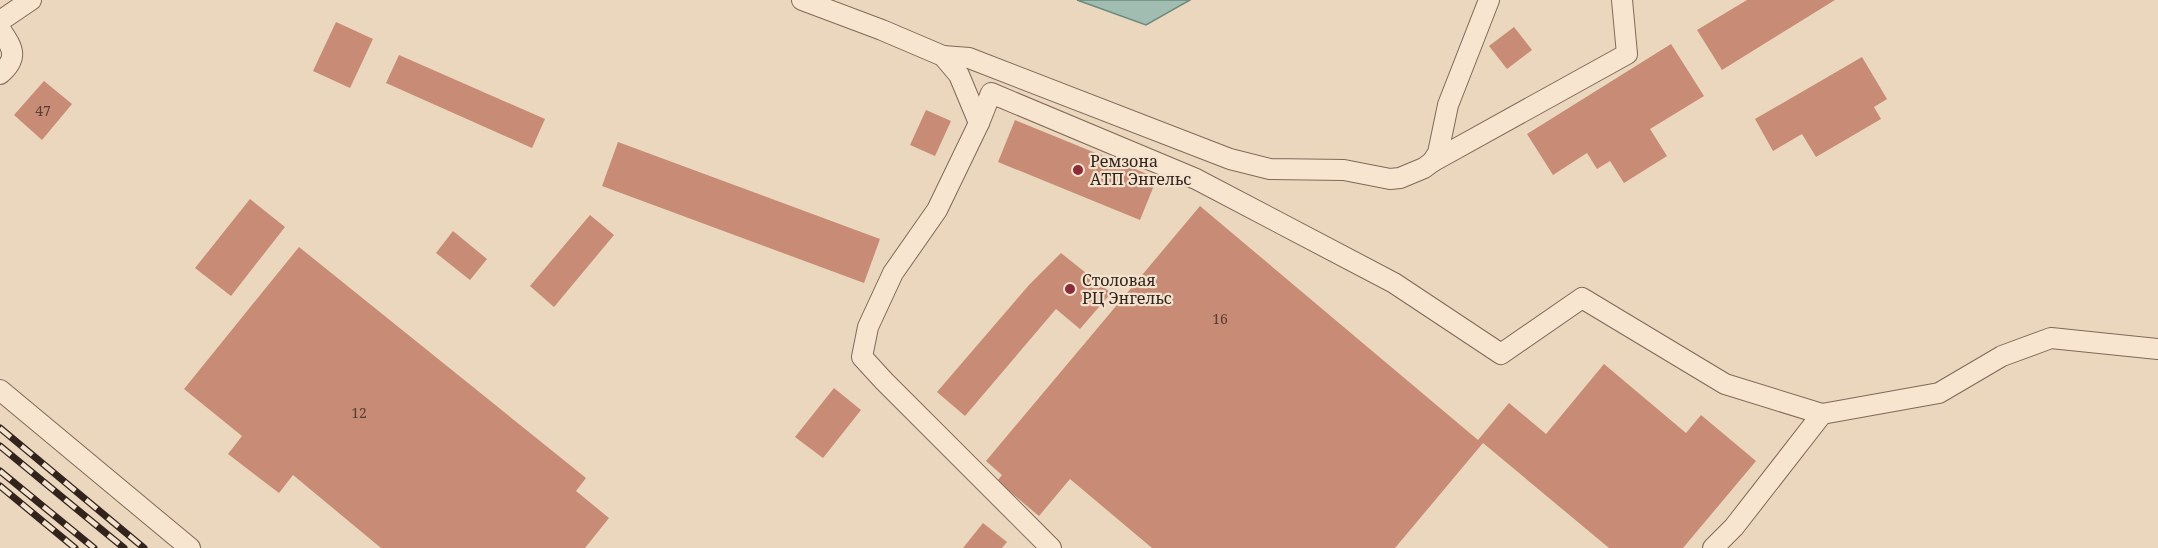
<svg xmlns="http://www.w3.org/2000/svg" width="2158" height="548" font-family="'Noto Serif',serif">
<rect width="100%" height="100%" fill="#ebd7be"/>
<polygon fill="#a1bdb1" stroke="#698a7d" stroke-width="1.5" points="1077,0 1190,0 1146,25"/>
<g fill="#c88b75">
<polygon points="1747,0 1835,0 1722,70 1697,30"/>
<polygon points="336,22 373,39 350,88 313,71"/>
<polygon points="1514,27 1532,50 1507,69 1489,46"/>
<polygon points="1671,44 1704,96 1650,129 1667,156 1624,183 1610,161 1597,169 1587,153 1553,175 1527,134"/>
<polygon points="399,55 545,119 532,148 386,83"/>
<polygon points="1862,57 1887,99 1874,107 1881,119 1816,157 1802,134 1773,151 1755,119"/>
<polygon points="44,81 72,104 42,140 14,115"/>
<polygon points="926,110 951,121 935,156 910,145"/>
<polygon points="1015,120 1157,178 1140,220 998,162"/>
<polygon points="618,142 880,239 864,283 602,186"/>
<polygon points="250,199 285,227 231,296 195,268"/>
<polygon points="1200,206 1478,440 1509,403 1546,434 1604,364 1686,433 1701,415 1756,461 1683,548 1609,548 1483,443 1395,548 1152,548 1070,479 1039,516 997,481 1002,475 986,461"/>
<polygon points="590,215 614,235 554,307 530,286"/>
<polygon points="453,231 487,259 470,280 436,253"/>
<polygon points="299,247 586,478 576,491 609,518 585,548 381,548 293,475 279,493 228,454 242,436 184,389"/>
<polygon points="1061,253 1111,293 1080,329 1056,309 965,416 937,392 1029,285"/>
<polygon points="834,388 861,410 823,458 795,437"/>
<polygon points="983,523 1007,542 1002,548 963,548"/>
</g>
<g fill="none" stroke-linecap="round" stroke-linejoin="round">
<defs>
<g id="minor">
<polyline points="802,0 882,30 943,56 959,75 979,123"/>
<polyline points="0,21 31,0"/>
<path d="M0 29C12 47 20 57 0 74"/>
<polyline points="943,56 969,58 1230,159 1270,169 1344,170 1390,179 1400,178 1424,168 1432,162 1438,153 1448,105 1489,0"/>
<polyline points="1432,162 1627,54 1622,0"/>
<polyline points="0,390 190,548"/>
<polyline points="1051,548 884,381 862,357 868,327 893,273 937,210 979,123 991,93 1196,179 1394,283 1501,354 1582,298 1725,384 1822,414 1939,393 2002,356 2051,338 2158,349"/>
<polyline points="1713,548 1734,527 1822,414"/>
</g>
</defs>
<use href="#minor" stroke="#826858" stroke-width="22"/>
<use href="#minor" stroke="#f7e5d0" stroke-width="20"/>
<defs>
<g id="rail">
<polyline points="0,428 144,548"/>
<polyline points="0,446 124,548"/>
<polyline points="0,471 94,548"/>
<polyline points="0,486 75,548"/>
</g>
</defs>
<use href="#rail" stroke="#32231c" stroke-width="7"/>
<use href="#rail" stroke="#f3e2cd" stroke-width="4.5" stroke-dasharray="14" stroke-linecap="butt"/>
</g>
<g fill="#8e2b3b" stroke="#f3e2cd" stroke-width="2">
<circle cx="1078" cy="170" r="6"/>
<circle cx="1070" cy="289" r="6"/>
</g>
<g text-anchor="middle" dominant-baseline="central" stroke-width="4.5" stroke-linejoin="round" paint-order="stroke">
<g font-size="14" fill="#583d32">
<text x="43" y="110">47</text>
<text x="1220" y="318">16</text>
<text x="359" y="412">12</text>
</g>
<g font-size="16" fill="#32231c" stroke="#f3e2cd" text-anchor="start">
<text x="1090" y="161">Ремзона<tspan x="1090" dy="18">АТП Энгельс</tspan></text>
<text x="1082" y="280">Столовая<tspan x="1082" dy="18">РЦ Энгельс</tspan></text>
</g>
</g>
</svg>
